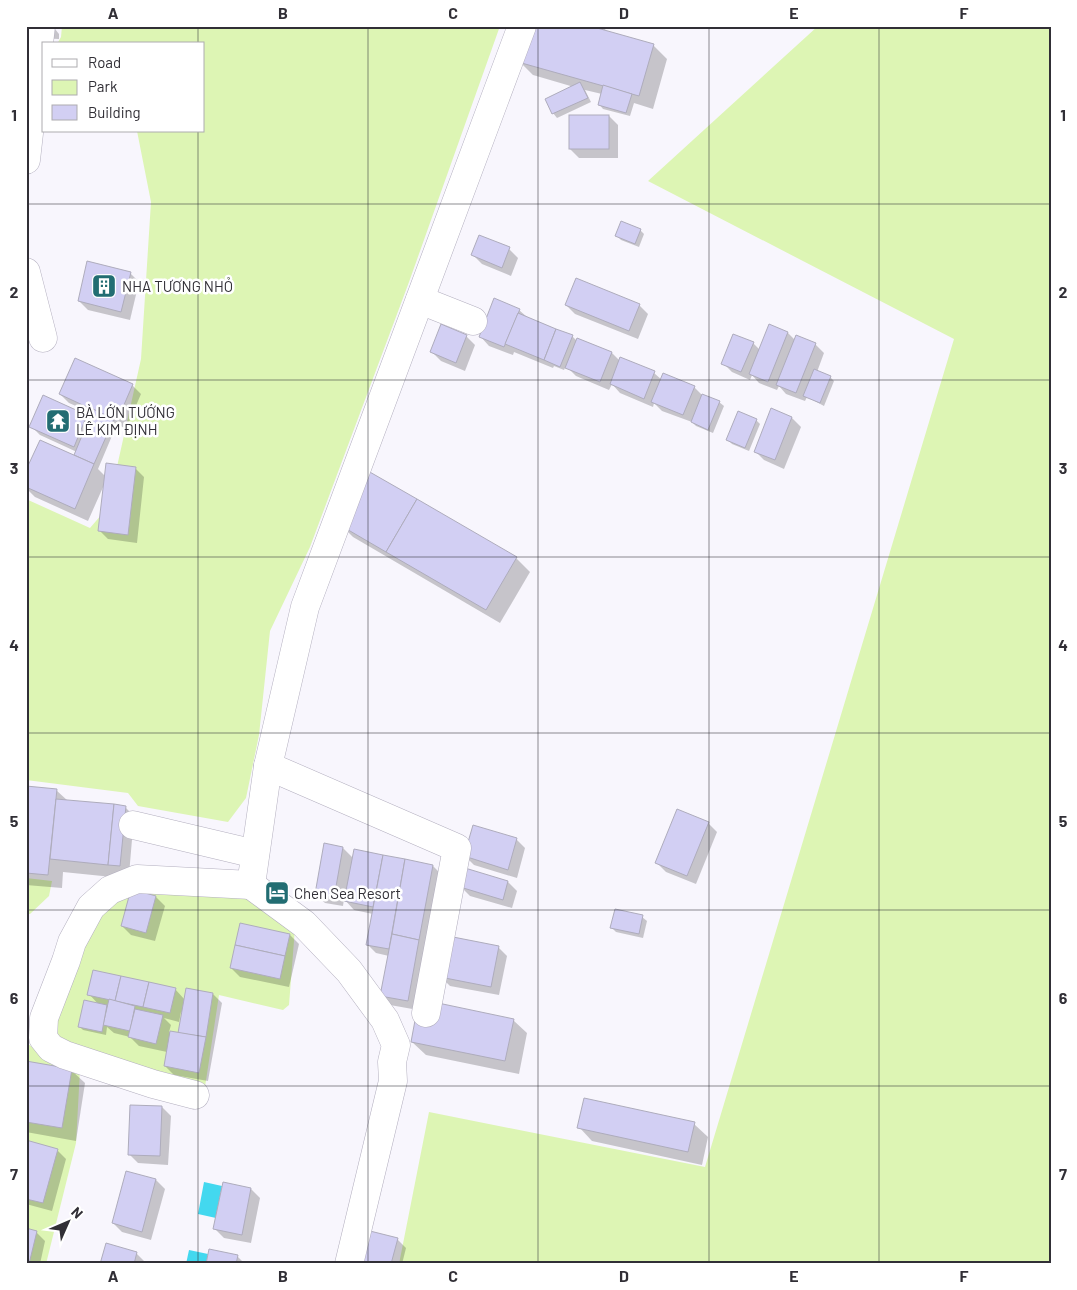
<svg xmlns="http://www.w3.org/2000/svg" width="1077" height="1290" font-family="Barlow,sans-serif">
<rect width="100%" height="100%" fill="#f8f6fd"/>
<g fill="#ddf5b4">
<polygon points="62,26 500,26 409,282 310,547 270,631 259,735 246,798 228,822 138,806 128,793 26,780 26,499 90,528 108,507 141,359 151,202 137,131 204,131 204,44 57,44 61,37"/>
<polygon points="818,26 1051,26 1051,1264 399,1264 429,1112 705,1167 954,339 648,181"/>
<polygon points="26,878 52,881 49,896 30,914 26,914"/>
<polygon points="124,889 240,894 295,928 289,1005 283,1010 219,995 205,1087 61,1045 50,1034 89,916"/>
<path d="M26 1042C43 1058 61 1058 80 1070L76 1143 46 1264H26Z"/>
</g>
<g fill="#43d8ef">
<polygon points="204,1182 222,1186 216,1218 198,1214"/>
<polygon points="189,1250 208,1254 206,1264 186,1264"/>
</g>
<g fill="#0003" fill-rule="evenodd">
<polygon points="599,26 608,26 604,31"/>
<polygon points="30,29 55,29 59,34 59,39 35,38"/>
<polygon points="653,45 667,59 653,109 634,103 630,116 603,109 599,104 602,94 585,90 591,102 557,118 553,113 574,87 533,75 519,61"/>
<polygon points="609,116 618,125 618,158 579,158 570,149"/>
<polygon points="640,230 644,234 639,247 621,240 617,236"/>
<polygon points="509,249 518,258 511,276 482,264 473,255"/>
<polygon points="130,273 139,282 130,320 88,310 79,301"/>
<polygon points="566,305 639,305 648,314 638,339 575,314"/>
<polygon points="519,310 527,317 572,336 577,341 578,339 612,353 620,361 654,373 662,380 694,387 702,395 719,402 724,406 713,433 696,426 692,422 662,411 654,403 653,407 620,393 612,384 609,390 576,376 566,366 564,370 554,366 553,368 514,352 513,355 489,346 480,336"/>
<polygon points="770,325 788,333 795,340 815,344 824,353 817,372 830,377 834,381 824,406 807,397 805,401 786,394 779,386 777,390 759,383 752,375 750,380 732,372 723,363 753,343 760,350"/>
<polygon points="466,336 475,345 465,371 441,361 432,352"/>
<polygon points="132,385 141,394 126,429 117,424 98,469 106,477 135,468 144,477 137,543 108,539 99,530 104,485 88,521 35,497 26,488 26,473 75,457 77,452 40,435 31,426 43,397 87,416 90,419 92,413 69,403 60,394"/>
<polygon points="772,410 792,418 801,427 784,469 764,460 755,451"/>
<polygon points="756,420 760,424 749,451 732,444 728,440"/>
<polygon points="339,523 516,558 530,572 500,623 353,537"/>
<polygon points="26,787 56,790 68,801 125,807 134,816 129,875 122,878 63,872 62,888 26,885"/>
<polygon points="708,823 717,832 696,884 666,872 657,863"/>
<polygon points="516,839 525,848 517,878 474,865 465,856"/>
<polygon points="343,848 354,859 355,851 433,866 442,875 418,1000 513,1020 527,1033 519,1074 426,1055 412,1042 418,1010 390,1005 381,996 389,956 376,953 367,944 373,914 354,910 344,899 343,906 325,903 316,894"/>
<polygon points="466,870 508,882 517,891 512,908 470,896 461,887"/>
<polygon points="156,897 165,906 155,941 131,935 122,926"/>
<polygon points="642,917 647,921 643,938 616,932 612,928"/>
<polygon points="290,935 299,944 289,987 240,977 231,968"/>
<polygon points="498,947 507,956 499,995 450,986 441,977"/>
<path d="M175 989 185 1000 213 994 222 1003 208 1081 174 1075 165 1066 167 1052 139 1046 130 1037 114 1033 107 1027 106 1035 83 1030 79 1026 99 1005 89 994ZM181 1012H183L179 1034 169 1032 171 1025 164 1018 179 1022Z"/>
<polygon points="26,1062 71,1070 85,1083 76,1141 26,1132"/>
<polygon points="162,1107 171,1116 168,1165 138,1163 129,1154"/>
<polygon points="694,1124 708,1137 702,1165 592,1141 579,1127"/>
<polygon points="26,1141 57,1150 66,1159 52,1211 26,1204"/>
<polygon points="156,1180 165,1189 151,1240 122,1232 113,1223"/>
<polygon points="224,1184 251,1189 260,1198 251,1243 224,1238 215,1229"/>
<polygon points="36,1232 45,1241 40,1264 26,1264"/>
<polygon points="397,1239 406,1248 402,1264 363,1264"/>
<polygon points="136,1253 145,1262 145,1264 102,1264"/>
<polygon points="238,1257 245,1264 207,1264"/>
</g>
<g fill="#d2cff3" stroke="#aeacbc">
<polygon points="527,26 590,26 654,44 639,96 518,62"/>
<polygon points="580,82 588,98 552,114 545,99"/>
<polygon points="603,85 632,94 626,113 598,105"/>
<rect x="569" y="115" width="40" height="34"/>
<polygon points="621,221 641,229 635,244 615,236"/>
<polygon points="479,235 510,247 502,268 471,255"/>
<polygon points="87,261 131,272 121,312 78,301"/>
<polygon points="576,278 640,304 629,331 565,305"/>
<polygon points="494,298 520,309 504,347 479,337"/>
<polygon points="518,313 556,329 544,360 505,344"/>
<polygon points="441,324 467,335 456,363 430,352"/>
<polygon points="769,324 788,332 768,382 749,374"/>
<polygon points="556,329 573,335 560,367 544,360"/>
<polygon points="733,334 754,342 741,372 721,364"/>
<polygon points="796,335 816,343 796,393 776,385"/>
<polygon points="577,338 612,352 600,382 565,368"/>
<polygon points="620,357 655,371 644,399 610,384"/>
<polygon points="75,358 133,384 117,421 59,394"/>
<polygon points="814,369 831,376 820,403 803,396"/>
<polygon points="663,373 695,386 683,415 651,402"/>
<polygon points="702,394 720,401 708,430 691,422"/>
<polygon points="43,395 87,415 74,447 29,427"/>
<polygon points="771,408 792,417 775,460 754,452"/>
<polygon points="93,409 114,419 94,464 74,455"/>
<polygon points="738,411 757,419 745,448 726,440"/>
<polygon points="40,440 94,464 75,509 26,487 26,470"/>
<polygon points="106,463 136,467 128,535 98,531"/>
<polygon points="368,471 417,499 386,552 338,524"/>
<polygon points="417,499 517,557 486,610 386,552"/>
<polygon points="26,786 57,789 48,875 26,873"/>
<polygon points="56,799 114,804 108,865 50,859"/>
<polygon points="114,804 126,806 120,866 108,865"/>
<polygon points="677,809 709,822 687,876 655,863"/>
<polygon points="473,825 517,838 508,870 464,856"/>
<polygon points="324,843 343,847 334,898 315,894"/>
<polygon points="354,849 383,855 373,907 344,901"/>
<polygon points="383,855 405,859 389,949 366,945"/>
<polygon points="405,859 433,865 419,940 392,934"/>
<polygon points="465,868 508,881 503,900 460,887"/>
<polygon points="131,889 156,896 146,933 121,926"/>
<polygon points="615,909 643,915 639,934 610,928"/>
<polygon points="240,923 290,934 285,956 235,945"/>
<polygon points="392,934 419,940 408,1001 380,996"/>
<polygon points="448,936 499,946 491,987 440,977"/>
<polygon points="235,945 285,956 280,979 230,968"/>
<polygon points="93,970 121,976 115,1001 87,995"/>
<polygon points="121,976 149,982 143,1007 115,1001"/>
<polygon points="149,982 176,988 170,1013 143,1007"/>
<polygon points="186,988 213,993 206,1037 178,1033"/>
<polygon points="109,999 135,1006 130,1031 103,1025"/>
<polygon points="419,999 514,1019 505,1061 411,1042"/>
<polygon points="84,1000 107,1005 102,1032 78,1027"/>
<polygon points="135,1009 163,1015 156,1044 128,1037"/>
<polygon points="170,1031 206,1037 199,1073 164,1066"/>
<polygon points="26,1061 72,1069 62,1128 26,1122"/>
<polygon points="584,1098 695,1122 688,1152 577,1128"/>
<polygon points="130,1105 162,1106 160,1156 128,1155"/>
<polygon points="26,1140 58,1149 43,1203 26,1199"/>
<polygon points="126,1171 156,1179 142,1232 112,1223"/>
<polygon points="223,1182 251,1188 242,1235 213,1229"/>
<polygon points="26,1228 37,1231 29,1264 26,1264"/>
<polygon points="370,1231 398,1238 391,1264 361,1264"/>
<polygon points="106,1243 137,1252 134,1264 100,1264"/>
<polygon points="209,1249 238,1255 236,1264 206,1264"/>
</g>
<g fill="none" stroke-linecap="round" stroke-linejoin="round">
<defs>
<g id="minor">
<polyline points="26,160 41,26"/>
<polyline points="26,272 43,338"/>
<polyline points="420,300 473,321"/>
<polyline points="268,766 251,885 304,924 349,971 385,1020 396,1045 392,1062 393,1081 349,1264"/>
<polyline points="133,825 255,854"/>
<polyline points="426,1013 457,848 268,766 305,607 522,26"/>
<polyline points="195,1095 153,1084 65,1055 51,1048 43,1038 44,1018 66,961 72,942 91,907 110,890 137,879 251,885"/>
</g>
</defs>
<use href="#minor" stroke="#b3afbf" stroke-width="29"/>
<use href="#minor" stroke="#fff" stroke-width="28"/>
</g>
<path fill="none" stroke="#312f36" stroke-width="1" stroke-opacity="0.55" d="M198 26V44M368 26V1264M538 26V1264M709 26V1264M879 26V1264M198 131V1264M26 204H1051M26 380H1051M26 557H1051M26 733H1051M26 910H1051M26 1086H1051"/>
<defs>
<symbol id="building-square" viewBox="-11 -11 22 22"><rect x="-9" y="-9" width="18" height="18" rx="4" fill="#226d72" stroke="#fff"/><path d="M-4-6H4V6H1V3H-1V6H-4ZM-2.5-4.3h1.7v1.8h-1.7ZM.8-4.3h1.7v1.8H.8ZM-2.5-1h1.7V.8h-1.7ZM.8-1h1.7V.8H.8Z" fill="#fff"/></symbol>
<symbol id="temple-square" viewBox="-11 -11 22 22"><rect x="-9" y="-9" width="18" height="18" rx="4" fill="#226d72" stroke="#fff"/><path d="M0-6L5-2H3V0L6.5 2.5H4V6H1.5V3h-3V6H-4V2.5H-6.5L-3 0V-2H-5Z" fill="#fff"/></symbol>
<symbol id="hotel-square" viewBox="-11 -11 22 22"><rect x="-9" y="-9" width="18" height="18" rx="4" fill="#226d72" stroke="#fff"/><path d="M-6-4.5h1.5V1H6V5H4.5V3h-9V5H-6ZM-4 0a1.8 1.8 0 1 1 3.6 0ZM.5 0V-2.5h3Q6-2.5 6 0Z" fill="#fff"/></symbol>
</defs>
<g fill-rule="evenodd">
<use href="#building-square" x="90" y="272" width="28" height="28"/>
<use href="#temple-square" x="44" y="407" width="28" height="28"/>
<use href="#hotel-square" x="263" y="879" width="28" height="28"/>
</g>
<g text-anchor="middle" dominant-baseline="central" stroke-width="5" stroke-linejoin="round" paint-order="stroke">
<g font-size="15" fill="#312f36" stroke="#fff" text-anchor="start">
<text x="122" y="286">NHA TƯƠNG NHỎ</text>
<text x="76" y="412">BÀ LỚN TƯỚNG<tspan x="76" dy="17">LÊ KIM ĐỊNH</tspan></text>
<text x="294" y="893">Chen Sea Resort</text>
</g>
</g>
<rect width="1077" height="1290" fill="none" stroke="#ffffff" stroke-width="55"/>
<rect x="42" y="42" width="162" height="90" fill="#ffffff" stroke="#adacaf"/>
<rect x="52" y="59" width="25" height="8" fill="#ffffff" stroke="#adacaf"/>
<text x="88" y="68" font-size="15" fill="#312f36">Road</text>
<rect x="52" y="80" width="25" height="15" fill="#ddf5b4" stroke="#adacaf"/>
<text x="88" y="92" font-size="15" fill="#312f36">Park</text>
<rect x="52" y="105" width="25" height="15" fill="#d2cff3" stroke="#adacaf"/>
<text x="88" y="118" font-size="15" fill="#312f36">Building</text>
<g transform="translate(68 1222) rotate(45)" stroke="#ffffff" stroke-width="4" paint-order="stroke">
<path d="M0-4L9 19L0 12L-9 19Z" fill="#312f36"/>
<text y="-8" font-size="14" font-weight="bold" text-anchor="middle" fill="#312f36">N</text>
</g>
<rect x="28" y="28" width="1022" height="1234" fill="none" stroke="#312f36" stroke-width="2"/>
<g font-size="16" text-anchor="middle" font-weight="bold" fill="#312f36">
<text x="113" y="19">A</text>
<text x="283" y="19">B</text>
<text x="453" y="19">C</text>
<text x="624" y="19">D</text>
<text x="794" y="19">E</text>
<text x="964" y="19">F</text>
<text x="14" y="121">1</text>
<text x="1063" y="121">1</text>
<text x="14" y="298">2</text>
<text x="1063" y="298">2</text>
<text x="14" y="474">3</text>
<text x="1063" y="474">3</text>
<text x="14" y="651">4</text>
<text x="1063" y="651">4</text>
<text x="14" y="827">5</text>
<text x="1063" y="827">5</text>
<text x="14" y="1004">6</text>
<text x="1063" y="1004">6</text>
<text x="14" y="1180">7</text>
<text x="1063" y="1180">7</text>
<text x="113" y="1282">A</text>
<text x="283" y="1282">B</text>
<text x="453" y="1282">C</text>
<text x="624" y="1282">D</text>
<text x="794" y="1282">E</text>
<text x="964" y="1282">F</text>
</g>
</svg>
